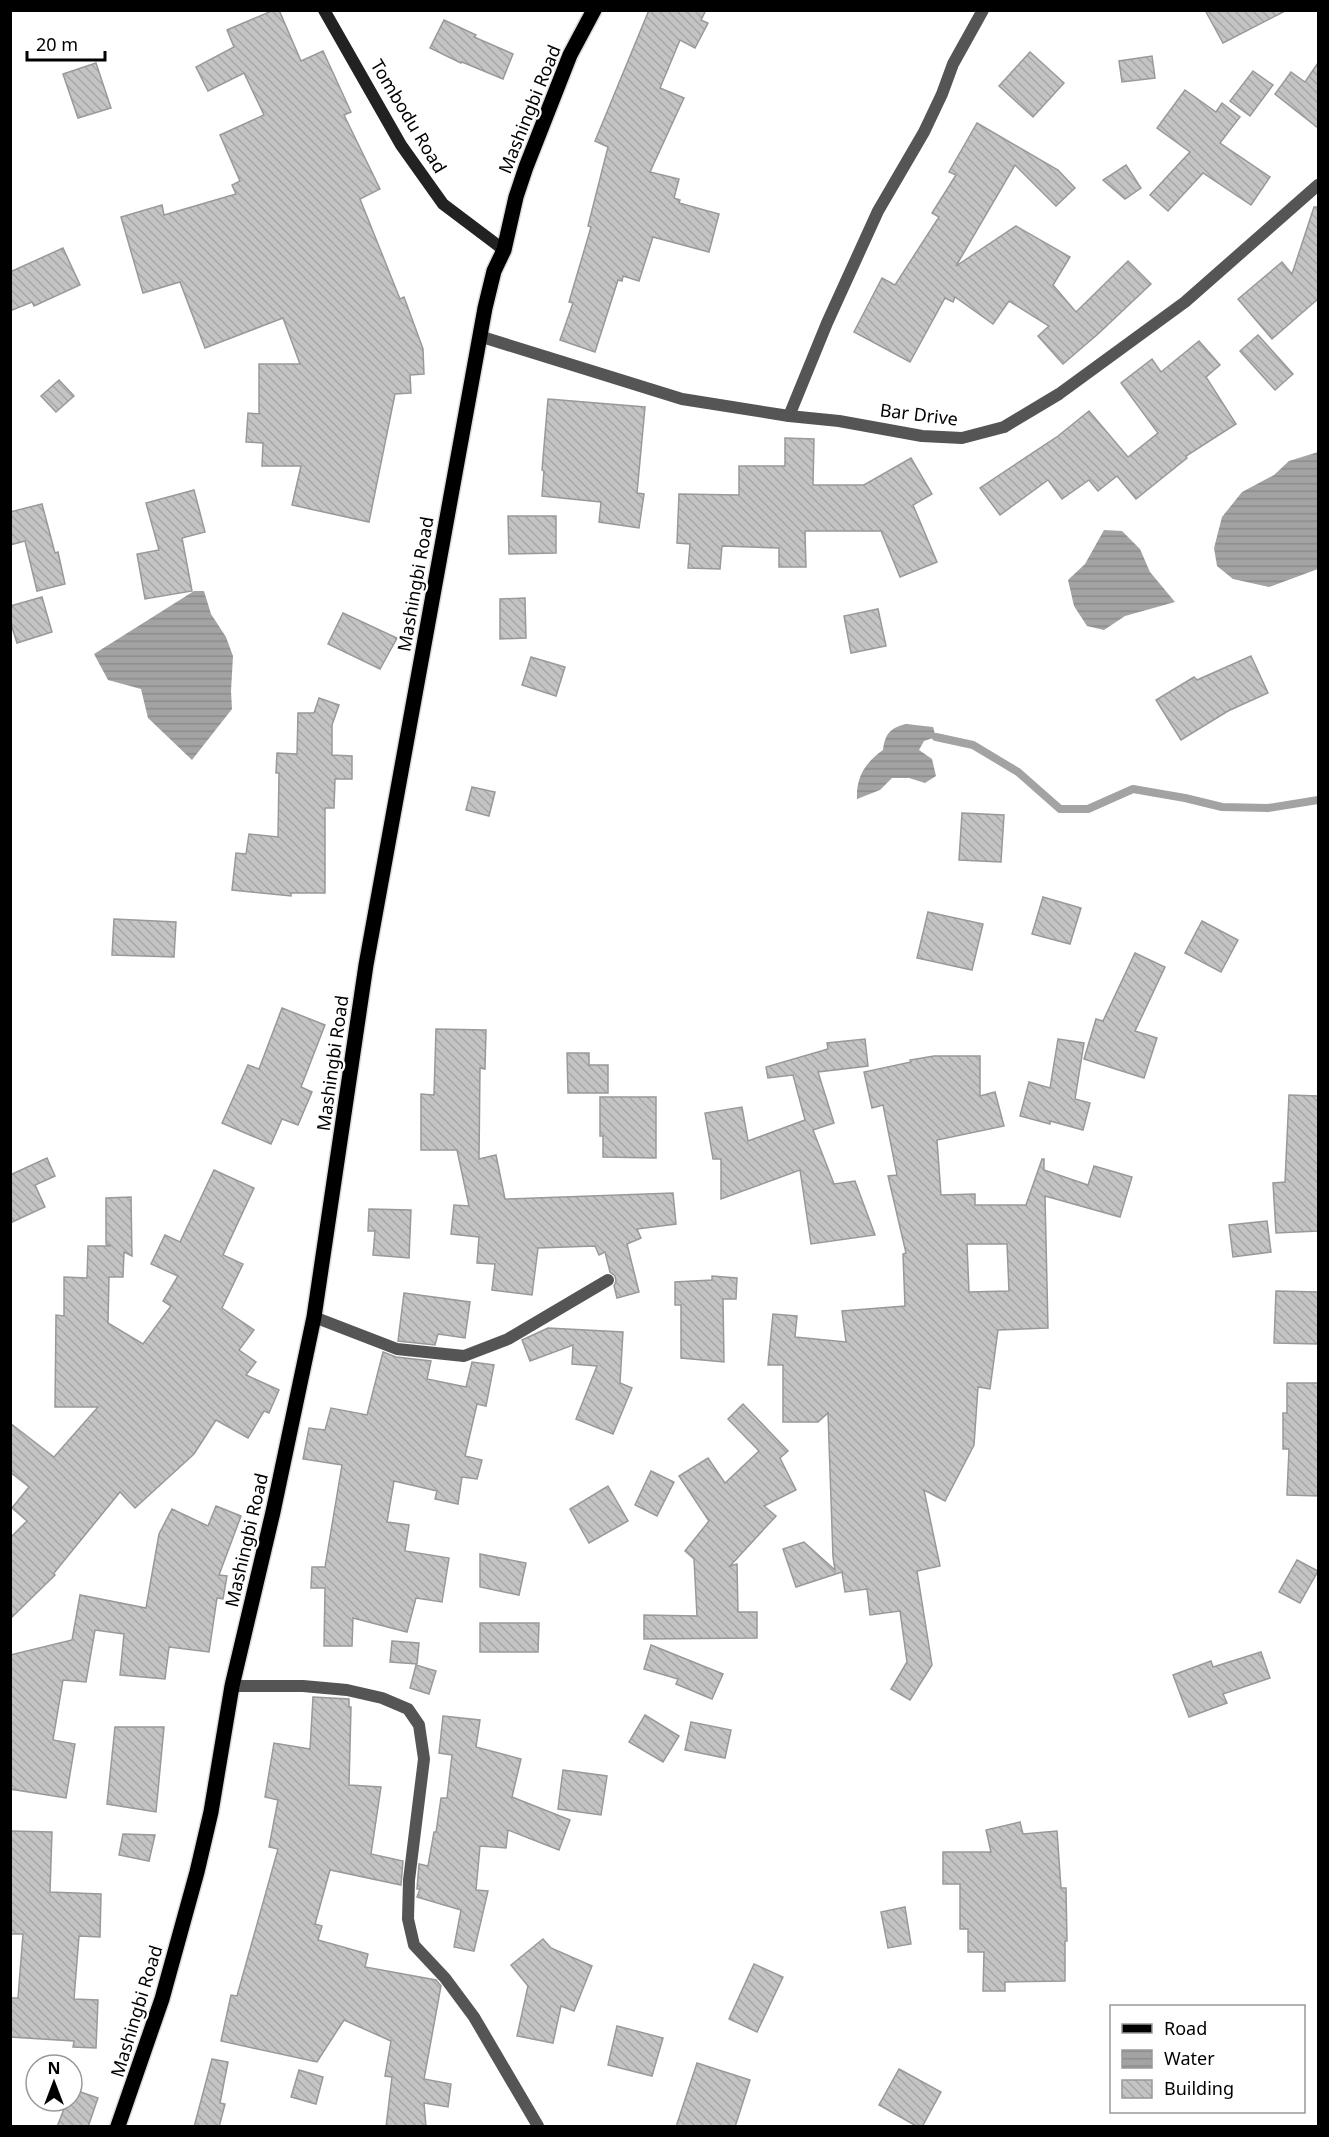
<svg xmlns="http://www.w3.org/2000/svg" width="1329" height="2137" font-family="'Noto Sans',sans-serif">
<defs>
<pattern id="water-rules" width="6" height="5" patternUnits="userSpaceOnUse" patternTransform="scale(1.5)"><rect width="6" height="5" fill="#a3a3a3"/><path d="M0 2.5h6" fill="none" stroke="#8b8b8b"/></pattern>
<pattern id="building-back-hatch" width="6" height="6" patternUnits="userSpaceOnUse" patternTransform="scale(1.5)"><rect width="6" height="6" fill="#c4c4c4"/><path d="M-1 5l2 2M0 0l6 6M5-1l2 2" fill="none" stroke="#a7a7a7"/></pattern>
</defs>
<rect width="100%" height="100%" fill="#fff"/>
<g fill="url(#water-rules)">
<polygon points="1318,452 1318,569 1269,587 1233,579 1217,566 1214,548 1222,517 1242,492 1274,475 1289,461"/>
<polygon points="1104,530 1122,531 1140,549 1150,572 1175,602 1125,616 1104,630 1087,626 1074,606 1068,580 1085,564"/>
<polygon points="194,591 204,591 211,614 226,637 233,656 231,691 232,709 192,760 148,718 141,689 108,680 94,654"/>
<path d="M906 724 933 727 936 737 924 741 919 750 932 759 936 776 925 783 909 778H892L880 790 857 799C856 777 865 763 883 750 885 734 890 728 906 724Z"/>
</g>
<g fill="none" stroke-linecap="round" stroke-linejoin="round">
<polyline stroke="#a3a3a3" stroke-width="8" points="936,737 973,745 1018,772 1060,809 1088,809 1133,789 1185,798 1222,807 1268,808 1318,800"/>
</g>
<g fill="url(#building-back-hatch)" stroke="#999" stroke-width="1.5" fill-rule="evenodd">
<polygon points="274,10 279,10 301,61 323,51 351,112 344,115 380,189 360,199 400,299 404,297 423,349 424,374 410,375 411,393 395,394 369,522 292,505 301,466 262,466 263,443 246,442 248,413 259,414 259,364 300,364 283,318 205,348 180,282 143,293 121,217 162,205 164,215 236,194 232,185 240,181 220,135 264,115 244,73 208,91 196,67 234,47 227,30"/>
<polygon points="649,10 706,10 701,20 708,23 695,48 680,40 660,88 684,98 650,172 679,179 674,198 680,200 679,203 719,214 709,252 653,237 639,281 623,276 622,281 618,280 595,352 560,340 573,303 569,302 591,227 588,226 608,147 595,141"/>
<polygon points="1205,10 1287,10 1223,43"/>
<polygon points="444,20 476,35 474,37 513,54 503,79 462,62 461,63 430,48"/>
<polygon points="1030,52 1064,83 1033,117 999,86"/>
<polygon points="1152,56 1155,78 1122,82 1119,61"/>
<polygon points="96,63 111,108 78,118 63,74"/>
<polygon points="1318,63 1318,128 1275,94 1291,72 1305,82"/>
<polygon points="1253,71 1273,85 1250,116 1230,101"/>
<polygon points="1185,90 1216,112 1222,103 1240,117 1220,143 1270,177 1251,205 1203,173 1168,211 1150,195 1190,152 1157,128"/>
<polygon points="977,123 1058,170 1075,188 1056,206 1015,165 956,266 1016,226 1070,257 1053,285 1076,312 1128,261 1151,284 1098,334 1063,364 1038,336 1049,326 1009,301 993,324 955,297 953,302 945,298 910,362 854,332 882,278 895,285 939,217 932,213 956,175 949,172"/>
<polygon points="1126,165 1141,188 1125,199 1103,180"/>
<polygon points="1314,207 1318,207 1318,299 1272,339 1238,299 1282,262 1292,274"/>
<polygon points="63,248 80,285 34,306 32,302 10,311 10,272"/>
<polygon points="1258,335 1293,374 1275,390 1240,351"/>
<polygon points="1199,341 1220,365 1206,377 1236,424 1186,456 1187,458 1136,499 1117,476 1098,491 1089,480 1062,499 1048,480 1000,515 980,488 1058,436 1089,411 1128,457 1158,433 1121,383 1152,359 1161,372"/>
<polygon points="59,380 74,396 56,412 41,396"/>
<polygon points="548,399 645,407 637,493 644,494 639,528 599,522 601,502 542,496 544,471 542,470"/>
<polygon points="785,438 814,439 813,485 864,485 911,458 932,494 913,505 937,562 900,577 881,531 805,531 806,567 779,567 779,548 722,546 720,569 688,568 690,544 677,543 679,494 739,495 739,466 785,466"/>
<polygon points="194,490 205,532 182,538 192,591 145,599 137,554 159,550 146,503"/>
<polygon points="42,504 55,553 58,552 65,584 37,591 25,541 10,545 10,512"/>
<polygon points="508,516 556,516 556,553 509,554"/>
<polygon points="42,597 52,632 17,643 10,621 10,606"/>
<polygon points="525,598 526,638 500,639 500,599"/>
<polygon points="878,609 886,646 851,653 844,616"/>
<polygon points="343,613 397,638 380,669 328,644"/>
<polygon points="1251,656 1268,693 1228,711 1181,740 1156,700 1194,677 1197,680"/>
<polygon points="531,657 565,667 556,696 522,685"/>
<polygon points="319,698 339,705 332,725 332,755 352,756 352,779 335,779 334,808 325,808 325,893 291,893 291,896 232,890 236,853 246,854 249,834 278,837 279,773 276,773 277,753 297,754 298,713 314,713"/>
<polygon points="472,787 495,792 489,816 466,810"/>
<polygon points="962,813 1004,815 1001,862 959,860"/>
<polygon points="1043,897 1081,908 1070,944 1032,934"/>
<polygon points="928,912 983,924 972,970 917,958"/>
<polygon points="114,919 176,922 174,957 112,955"/>
<polygon points="1202,921 1238,940 1221,972 1185,953"/>
<polygon points="1135,953 1165,967 1135,1031 1157,1038 1144,1078 1084,1059 1096,1019 1103,1021"/>
<polygon points="282,1008 325,1025 301,1087 312,1092 298,1125 282,1119 271,1144 222,1123 248,1065 259,1069"/>
<polygon points="436,1029 486,1030 485,1069 480,1068 479,1159 496,1155 505,1199 673,1193 676,1224 637,1229 641,1238 627,1244 639,1292 617,1298 614,1286 616,1281 615,1276 610,1272 605,1252 599,1255 595,1246 538,1248 532,1295 492,1290 495,1264 477,1263 479,1237 451,1234 454,1205 469,1206 457,1150 421,1150 421,1094 434,1095"/>
<polygon points="865,1039 868,1066 818,1072 834,1123 813,1130 834,1184 855,1181 875,1235 811,1244 800,1170 721,1199 721,1159 713,1159 705,1113 742,1107 748,1141 805,1120 793,1075 768,1078 766,1067 828,1049 827,1043"/>
<polygon points="1058,1039 1084,1043 1075,1099 1090,1103 1083,1130 1050,1121 1050,1124 1020,1116 1029,1082 1050,1088"/>
<polygon points="567,1053 589,1053 589,1065 608,1065 608,1093 568,1093"/>
<path d="M934 1056H980V1096L995 1092 1004 1126 937 1140 941 1195 975 1194V1205H1026L1042 1159H1044V1170L1088 1185 1094 1166 1132 1177 1120 1217 1045 1196 1048 1328 998 1330 990 1389 978 1387 974 1445 945 1501 924 1490 940 1566 917 1571 932 1665 910 1700 891 1689 907 1662 900 1611 870 1615 867 1589 845 1592 842 1572 796 1587 783 1549 804 1542 835 1570 833 1557 828 1413 818 1422H783V1365H768L773 1314 797 1316 795 1337 846 1342 842 1311 905 1306 903 1254 906 1253 888 1176 897 1175 883 1105 872 1108 864 1072 911 1062 910 1060ZM967 1244H1007L1009 1291 969 1292Z"/>
<polygon points="1289,1095 1318,1096 1318,1231 1276,1233 1273,1183 1285,1182"/>
<polygon points="600,1097 656,1097 656,1158 603,1157 603,1136 600,1136"/>
<polygon points="47,1158 55,1176 35,1185 45,1207 10,1223 10,1175"/>
<polygon points="214,1170 254,1188 223,1255 243,1264 222,1308 254,1330 239,1350 256,1362 246,1375 279,1390 269,1413 264,1411 248,1438 216,1420 194,1454 135,1508 120,1492 54,1573 55,1575 10,1619 10,1538 27,1521 12,1508 29,1487 10,1472 10,1423 54,1457 98,1407 55,1407 56,1315 64,1316 64,1277 87,1278 88,1246 111,1246 106,1244 106,1198 131,1197 132,1256 124,1252 123,1277 109,1277 108,1323 143,1344 171,1306 163,1301 178,1276 151,1264 165,1235 180,1242"/>
<polygon points="369,1209 411,1210 409,1258 373,1255 375,1231 368,1231"/>
<polygon points="1267,1221 1271,1252 1233,1257 1229,1225"/>
<polygon points="712,1276 737,1278 736,1299 723,1299 724,1362 681,1358 681,1305 675,1305 675,1282 712,1280"/>
<polygon points="1276,1291 1318,1292 1318,1344 1274,1343"/>
<polygon points="404,1293 470,1302 465,1338 438,1334 435,1345 398,1341"/>
<polygon points="548,1328 623,1332 620,1383 632,1388 613,1434 576,1419 597,1366 572,1364 573,1345 530,1361 522,1340"/>
<polygon points="383,1352 396,1357 431,1361 427,1379 466,1387 472,1362 494,1365 486,1406 477,1404 465,1456 482,1460 477,1479 462,1477 458,1504 435,1499 437,1491 394,1481 387,1522 409,1525 405,1551 449,1558 442,1602 416,1598 407,1632 353,1618 352,1646 324,1646 325,1588 311,1588 312,1567 325,1567 342,1465 303,1459 309,1428 325,1430 331,1408 367,1415"/>
<polygon points="1287,1383 1318,1383 1318,1496 1287,1495 1289,1449 1283,1449 1283,1413 1287,1413"/>
<polygon points="743,1404 788,1451 780,1458 796,1490 764,1506 776,1516 730,1566 737,1564 738,1612 757,1612 757,1638 644,1639 644,1615 697,1616 694,1559 685,1551 709,1521 679,1476 708,1458 725,1483 759,1451 728,1419"/>
<polygon points="651,1471 674,1482 657,1516 635,1505"/>
<polygon points="608,1486 628,1521 589,1543 570,1509"/>
<polygon points="216,1506 241,1516 219,1575 227,1576 223,1599 217,1598 209,1652 169,1647 165,1679 120,1675 124,1634 95,1630 86,1682 63,1680 53,1740 75,1744 66,1798 10,1789 10,1655 72,1640 80,1595 146,1608 159,1534 172,1509 208,1526"/>
<polygon points="480,1554 526,1563 519,1595 480,1587"/>
<polygon points="1297,1560 1318,1571 1300,1603 1279,1592"/>
<polygon points="480,1623 539,1623 538,1652 480,1652"/>
<polygon points="392,1641 419,1643 417,1664 390,1662"/>
<polygon points="651,1645 723,1674 712,1699 676,1684 678,1679 644,1669"/>
<polygon points="1261,1652 1270,1678 1223,1694 1227,1703 1189,1717 1173,1675 1211,1661 1213,1667"/>
<polygon points="416,1665 436,1671 429,1694 410,1688"/>
<polygon points="313,1697 349,1699 349,1707 351,1707 349,1785 381,1787 371,1854 403,1861 401,1885 330,1870 315,1924 322,1926 318,1940 368,1954 365,1967 436,1980 441,1986 424,2079 451,2084 448,2107 424,2103 426,2127 386,2127 392,2077 385,2076 391,2041 344,2020 317,2062 221,2041 231,1995 237,1996 278,1849 269,1847 278,1800 265,1797 274,1743 310,1749"/>
<polygon points="645,1715 679,1736 663,1762 629,1742"/>
<polygon points="443,1716 480,1720 476,1747 521,1759 512,1797 570,1820 559,1850 508,1830 506,1848 480,1846 476,1890 488,1891 474,1951 454,1947 461,1910 417,1897 420,1889 417,1889 419,1864 428,1866 434,1832 436,1832 441,1798 447,1798 452,1755 439,1753"/>
<polygon points="691,1722 731,1730 725,1758 685,1750"/>
<polygon points="115,1727 164,1727 156,1812 107,1804"/>
<polygon points="563,1770 607,1776 601,1815 558,1809"/>
<polygon points="1020,1822 1023,1834 1057,1831 1061,1888 1066,1888 1067,1941 1065,1941 1065,1981 1005,1982 1005,1991 983,1991 984,1952 968,1952 968,1929 960,1929 960,1884 943,1884 943,1852 991,1852 986,1830"/>
<polygon points="10,1831 52,1832 50,1892 101,1894 100,1937 79,1936 74,1999 98,2000 96,2048 73,2047 74,2041 10,2037 10,1998 18,1998 23,1934 10,1934"/>
<polygon points="123,1834 155,1835 149,1861 119,1855"/>
<polygon points="905,1907 911,1944 888,1948 881,1912"/>
<polygon points="543,1939 551,1948 592,1966 574,2011 561,2006 553,2043 517,2036 528,1986 511,1965"/>
<polygon points="754,1964 783,1977 757,2032 729,2019"/>
<polygon points="617,2026 663,2038 652,2076 608,2065"/>
<polygon points="212,2059 228,2062 220,2103 225,2104 219,2127 194,2127"/>
<polygon points="697,2063 750,2080 735,2127 676,2127"/>
<polygon points="899,2069 941,2092 922,2127 918,2127 879,2105"/>
<polygon points="299,2070 323,2077 316,2104 291,2097"/>
<polygon points="72,2089 98,2098 88,2127 57,2127 67,2101 72,2101"/>
</g>
<g fill="none" stroke-linecap="round" stroke-linejoin="round">
<defs>
<polyline id="primary" points="118,2126 162,1999 197,1872 211,1812 232,1686 273,1512 314,1317 366,965 485,308 494,271 504,250 516,197 526,167 570,55 594,10"/>
</defs>
<use href="#primary" stroke="#dbdbdb" stroke-width="18"/>
<g stroke="#555" stroke-width="12">
<polyline points="479,336 682,399 789,416 839,421 922,436 962,438 1004,427 1059,394 1185,302 1318,185"/>
<polyline points="789,416 827,323 878,211 924,132 942,94 953,64 983,10"/>
<polyline points="314,1317 397,1349 464,1356 508,1339 608,1280"/>
<polyline points="232,1686 303,1686 347,1690 382,1698 408,1709 419,1725 424,1759 409,1880 408,1919 414,1945 445,1978 474,2017 538,2126"/>
</g>
<polyline stroke="#222" stroke-width="12" points="324,10 401,145 443,204 504,250"/>
<use href="#primary" stroke="#000" stroke-width="15"/>
</g>
<g text-anchor="middle" dominant-baseline="central" stroke-width="4.5" stroke-linejoin="round" paint-order="stroke">
<g font-size="18" fill="#000" stroke="#fff">
<text transform="translate(529 109) rotate(-68)">Mashingbi Road</text>
<text transform="translate(409 116) rotate(59)">Tombodu Road</text>
<text transform="translate(919 414) rotate(7)">Bar Drive</text>
<text transform="translate(415 584) rotate(-80)">Mashingbi Road</text>
<text transform="translate(332 1063) rotate(-82)">Mashingbi Road</text>
<text transform="translate(246 1540) rotate(-77)">Mashingbi Road</text>
<text transform="translate(136 2011) rotate(-73)">Mashingbi Road</text>
</g>
</g>
<rect width="1329" height="2137" fill="none" stroke="#000000" stroke-width="24"/>
<rect x="1110" y="2005" width="195" height="108" fill="#ffffff" stroke="#999999" stroke-width="1.5"/>
<rect x="1122" y="2024" width="30" height="9" fill="#000000" stroke="#999999" stroke-width="1.5"/>
<text x="1164" y="2035" font-size="18" fill="#000000">Road</text>
<rect x="1122" y="2050" width="30" height="18" fill="url(#water-rules)" stroke="#999999" stroke-width="1.5"/>
<text x="1164" y="2065" font-size="18" fill="#000000">Water</text>
<rect x="1122" y="2080" width="30" height="18" fill="url(#building-back-hatch)" stroke="#999999" stroke-width="1.5"/>
<text x="1164" y="2095" font-size="18" fill="#000000">Building</text>
<g transform="translate(54 2083)"><circle r="28" fill="#ffffff" stroke="#999999" stroke-width="1.5"/>
<path d="M0-4.5L10 22L0 15L-10 22Z" fill="#000000"/>
<text y="-9" font-size="16" font-weight="bold" text-anchor="middle" fill="#000000">N</text>
</g>
<path d="M27 51v9h78v-9" fill="none" stroke="#000000" stroke-width="3"/>
<text x="36" y="51" font-size="18" fill="#000000" stroke="#ffffff" stroke-width="4.5" paint-order="stroke">20 m</text>
</svg>
